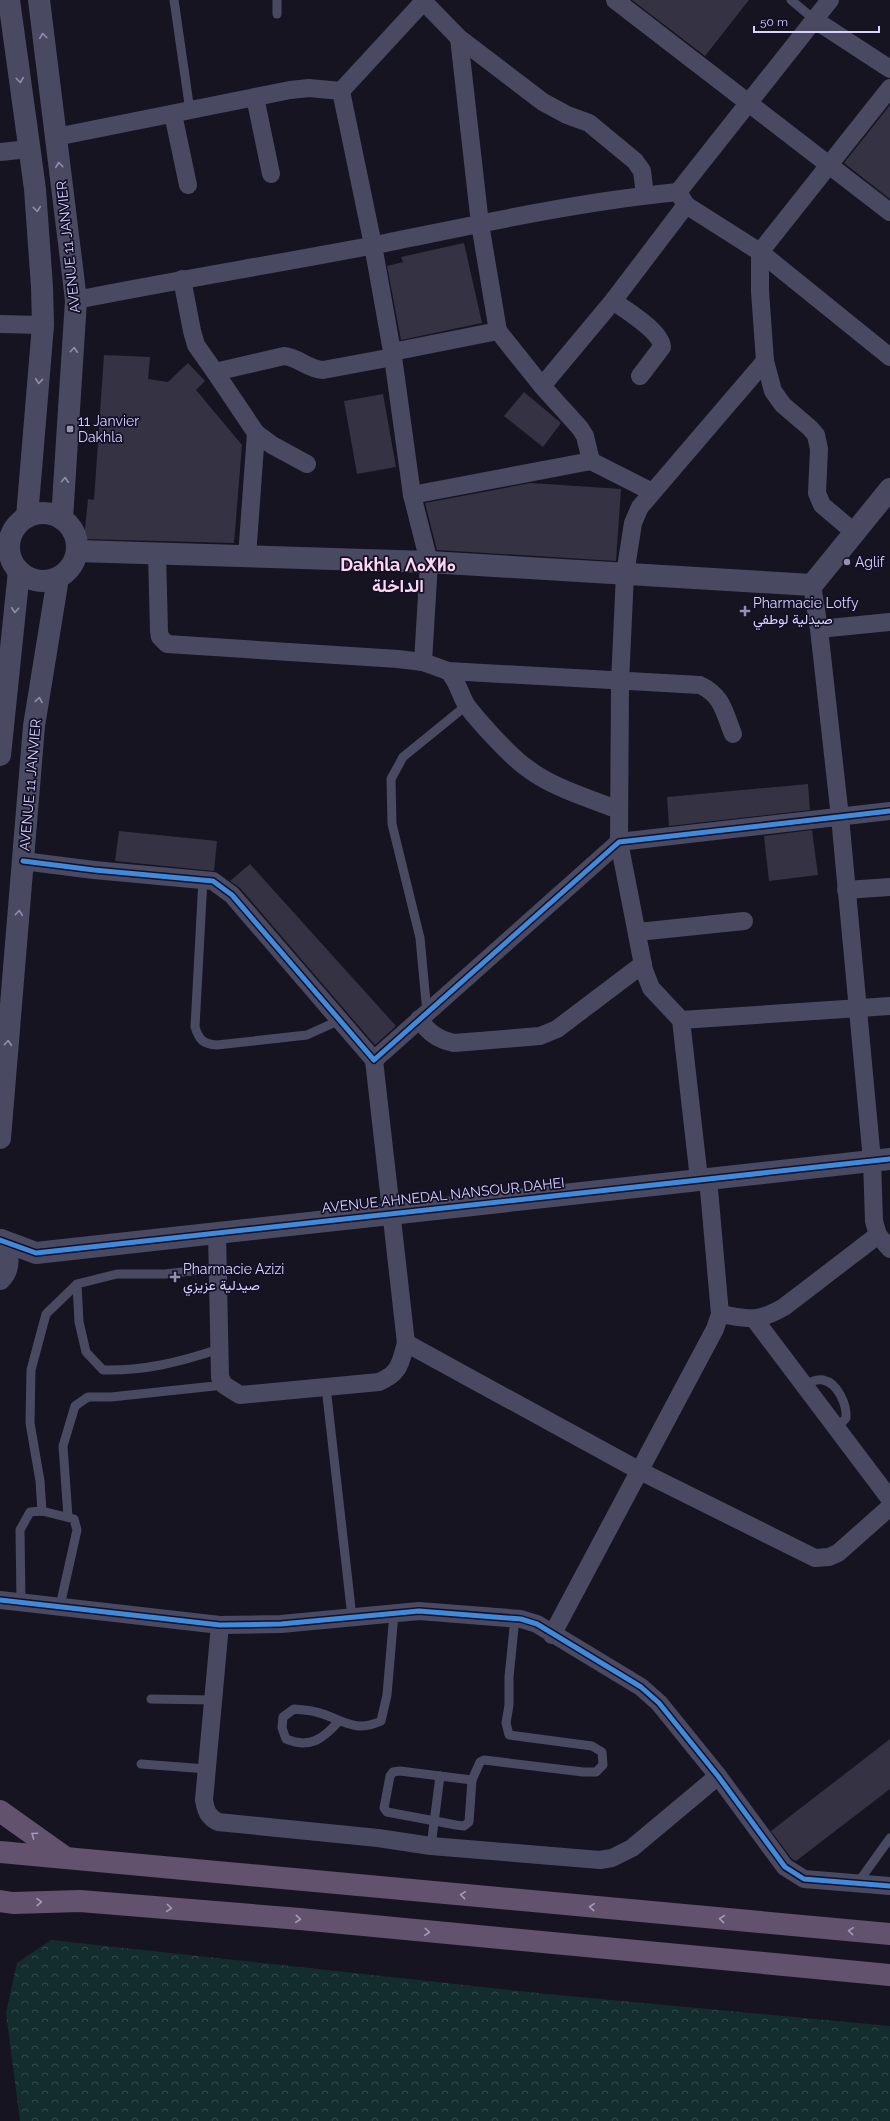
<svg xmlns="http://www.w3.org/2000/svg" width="890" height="2121" font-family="Raleway,Vazirmatn,'Noto Sans Tifinagh',sans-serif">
<defs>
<pattern id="forest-crowns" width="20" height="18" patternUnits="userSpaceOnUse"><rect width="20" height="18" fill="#132c2d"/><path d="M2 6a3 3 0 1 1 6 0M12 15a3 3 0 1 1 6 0" fill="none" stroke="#354a4c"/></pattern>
</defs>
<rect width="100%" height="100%" fill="#161421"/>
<polygon fill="url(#forest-crowns)" points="51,1940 547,1994 890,2026 890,2121 20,2121 6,2013 17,1963"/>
<g fill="#343243">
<polygon points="632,0 749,0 705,56"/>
<polygon points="890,105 890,199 844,163"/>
<polygon points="464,243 482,323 401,340 387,266 403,262 401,257"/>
<polygon points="104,355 150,357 148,379 168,382 188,363 205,381 196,390 242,445 234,543 84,539 88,499 94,500"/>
<polygon points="524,392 561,423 543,447 504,416"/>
<polygon points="383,394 396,467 357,474 344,401"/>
<polygon points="531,483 621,489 616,561 437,550 425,503"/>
<polygon points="808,784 810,810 669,826 667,797"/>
<polygon points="812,830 818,875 769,881 764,836"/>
<polygon points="119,831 217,841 214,871 115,861"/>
<polygon points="250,864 396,1026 375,1045 240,888 230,881"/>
<polygon points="890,1739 890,1789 796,1861 792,1859 771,1831"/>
</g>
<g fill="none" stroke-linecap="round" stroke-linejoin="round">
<g stroke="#4a4962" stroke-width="9">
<polyline points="174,0 190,111"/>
<polyline points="277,0 277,14"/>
<polyline points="791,0 815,20"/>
<path d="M203 879 195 1027C199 1040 203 1044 217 1045L307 1035 340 1020"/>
<polyline points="427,1013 420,938 392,824 391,779 403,757 467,705"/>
<path d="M77 1284 79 1322 86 1352 103 1370C145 1371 180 1362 219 1349"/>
<path d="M805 1386C810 1382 816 1379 823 1380 838 1383 847 1405 846 1418L837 1428"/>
<polyline points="326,1387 352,1617"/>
<polyline points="42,1511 40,1481 30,1423 31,1370 46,1314 77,1284 117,1274 165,1274 218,1268"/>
<polyline points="68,1517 63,1446 75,1406 88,1397 111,1397 224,1385"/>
<polyline points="21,1602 20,1530 30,1512 42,1511 74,1519 77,1530 60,1606"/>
<polyline points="151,1699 213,1700"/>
<path d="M339 1721C323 1739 310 1749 286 1739L282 1728 283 1717 294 1709C301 1710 309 1710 316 1712 341 1718 354 1734 381 1721L387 1695 394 1613"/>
<polyline points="141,1764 207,1769"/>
<polygon points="400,1771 472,1780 469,1822 464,1826 456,1825 387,1812 384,1808 390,1776 393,1772"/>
<polyline points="472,1780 480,1762 484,1760 583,1772 596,1772 603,1765 602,1752 592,1746 509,1735 506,1723 509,1705 509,1677 515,1618"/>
<polyline points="431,1846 440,1776"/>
<polyline points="857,1884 890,1838"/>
</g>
<g stroke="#4a4962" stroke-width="18">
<polyline points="615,0 890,212"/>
<polyline points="424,2 459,38 543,102 567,115 589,123 635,161 642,171 645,195"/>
<polyline points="815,20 890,69"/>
<polyline points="459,38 480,224 498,331"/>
<polyline points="341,91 373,245 393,357 412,495 429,562 423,662"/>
<polyline points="255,97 271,174"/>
<polyline points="173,114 188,185"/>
<polyline points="56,137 290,90 309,88 341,91 425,0"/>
<polyline points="0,152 29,149"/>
<polyline points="678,192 830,0"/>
<path d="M182 279 192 331 196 345 215 372 284 356C298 357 307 369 323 370L393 357"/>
<path d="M76 300C176 280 276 264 375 245 475 225 576 202 678 192L686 205 760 252 890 357"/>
<path d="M613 301C627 311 661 331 662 347L640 376"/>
<polyline points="0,324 43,325"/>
<polyline points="392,352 498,331 542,386"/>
<polyline points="215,372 256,433 272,445 307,464"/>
<polyline points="591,461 585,436 580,428 542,386 613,301 686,205"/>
<polyline points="412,495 591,461 652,492"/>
<polyline points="855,533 822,505 817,493 819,449 816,435 810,428 783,405 773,391 765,361 760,291 760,252 890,88"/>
<polyline points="0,545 9,546"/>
<path d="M157 553 159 631 160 637 167 644 398 659 423 662 448 671 700 685C723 696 724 712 733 734"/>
<polyline points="247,557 256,433"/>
<polyline points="812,585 819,629 840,817 872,1160 874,1221 878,1235 890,1249"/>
<polyline points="819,629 890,622"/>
<path d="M448 671C458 681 460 695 467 706 479 722 511 757 527 768 553 788 588 798 619 810"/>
<polyline points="23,861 94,870 213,881 232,895 374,1060 619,842 890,811"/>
<polyline points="846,890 890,887"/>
<polyline points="638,932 744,921"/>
<path d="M419 1019C429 1033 437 1039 454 1043L540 1036 557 1029 643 964"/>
<polyline points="681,1020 890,1006"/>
<polyline points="699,1179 681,1020 651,988 644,970 619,842 620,682 625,574 633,523 640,507 765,361"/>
<path d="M217 1232 220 1377 224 1385 240 1395 379 1382C400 1373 400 1364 406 1343L374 1060"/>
<path d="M720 1314C750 1319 756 1323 784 1307L878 1235"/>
<polyline points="755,1320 890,1499"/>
<polyline points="406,1343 640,1471 815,1558 829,1557 838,1553 890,1507"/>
<polyline points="0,1600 220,1625 281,1624 419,1611 521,1619 537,1624 641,1687 659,1703 718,1776 785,1867 804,1879 890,1886"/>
<path d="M220 1625 204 1800C206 1811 208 1817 218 1822L378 1838 431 1846 600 1860 612 1858 632 1848 718 1776"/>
<polyline points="552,1635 715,1329 720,1314 708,1178"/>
</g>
<g stroke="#4a4962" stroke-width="22">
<polyline points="9,0 35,189 42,287 43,325 27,517"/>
<polyline points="39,0 76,300 62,519"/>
<circle cx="43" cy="547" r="34"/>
<polyline points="77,551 429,562 812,585 890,489"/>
<polyline points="0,755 19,571"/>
<polyline points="0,1138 34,726 58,578"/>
<path d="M0 1240C9 1252 11 1268 0 1279"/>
<polyline points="1,1240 36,1253 890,1159"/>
</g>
<g stroke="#62526e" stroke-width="22">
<polyline points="0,1811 66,1858"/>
<polyline points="0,1852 890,1934"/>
<polyline points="0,1901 13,1903 80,1901 300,1919 890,1975"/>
</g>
<defs>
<g id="cycleway">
<polyline points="23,861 94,870 213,881 232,895 374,1060 619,842 890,811"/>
<polyline points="0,1240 36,1253 890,1159"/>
<polyline points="0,1600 220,1625 281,1624 419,1611 521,1619 537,1624 641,1687 659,1703 718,1776 785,1867 804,1879 890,1886"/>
</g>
</defs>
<use href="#cycleway" stroke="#130f26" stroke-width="8"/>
<use href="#cycleway" stroke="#408adc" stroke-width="5"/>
</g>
<defs><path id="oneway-chevron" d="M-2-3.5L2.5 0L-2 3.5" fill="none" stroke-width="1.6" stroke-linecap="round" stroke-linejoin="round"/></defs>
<g stroke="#928eb0">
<use href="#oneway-chevron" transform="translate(43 36) rotate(-97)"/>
<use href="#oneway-chevron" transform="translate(20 80) rotate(83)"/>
<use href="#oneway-chevron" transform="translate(59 165) rotate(-97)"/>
<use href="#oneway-chevron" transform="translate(37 209) rotate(84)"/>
<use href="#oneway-chevron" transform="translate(74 350) rotate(-86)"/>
<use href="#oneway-chevron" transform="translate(39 381) rotate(95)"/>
<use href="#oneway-chevron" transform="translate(65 480) rotate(-86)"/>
<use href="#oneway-chevron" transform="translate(15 610) rotate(95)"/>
<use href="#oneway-chevron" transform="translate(39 700) rotate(-81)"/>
<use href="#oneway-chevron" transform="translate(19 913) rotate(-85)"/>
<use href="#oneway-chevron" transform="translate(8 1043) rotate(-85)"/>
</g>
<g stroke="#a39abe">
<use href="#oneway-chevron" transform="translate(34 1835) rotate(-145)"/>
<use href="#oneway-chevron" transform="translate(463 1895) rotate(-175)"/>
<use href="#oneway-chevron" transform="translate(39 1902) rotate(-2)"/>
<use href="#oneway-chevron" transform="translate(592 1907) rotate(-175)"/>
<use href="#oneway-chevron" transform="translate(169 1908) rotate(5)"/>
<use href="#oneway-chevron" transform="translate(298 1919) rotate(5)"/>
<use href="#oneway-chevron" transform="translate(722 1919) rotate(-175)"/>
<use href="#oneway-chevron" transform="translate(851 1931) rotate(-175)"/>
<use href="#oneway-chevron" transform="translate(427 1932) rotate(5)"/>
</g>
<g fill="#9591b1" stroke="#130f26" stroke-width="1.5">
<rect x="66" y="425" width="8" height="8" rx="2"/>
<circle cx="847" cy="562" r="4"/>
<path d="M743 605h4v4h4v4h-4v4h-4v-4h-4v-4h4z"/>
<path d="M173 1271h4v4h4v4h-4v4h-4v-4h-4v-4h4z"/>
</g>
<g text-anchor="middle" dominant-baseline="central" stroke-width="3.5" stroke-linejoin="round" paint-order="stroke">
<g font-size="14" fill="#d9d4ff" stroke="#130f26">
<text transform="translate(68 247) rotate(-96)">AVENUE 11 JANVIER</text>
<text transform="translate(30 785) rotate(-85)">AVENUE 11 JANVIER</text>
<text transform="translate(443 1195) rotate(-6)">AVENUE AHNEDAL NANSOUR DAHEI</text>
</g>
<g font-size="14" fill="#d9d4ff" stroke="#130f26" text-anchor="start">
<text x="78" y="421">11 Janvier<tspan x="78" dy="16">Dakhla</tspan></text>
<text x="855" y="562">Aglif</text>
<text x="753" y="603">Pharmacie Lotfy<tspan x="753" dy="16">صيدلية لوطفي</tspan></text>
<text x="183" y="1269">Pharmacie Azizi<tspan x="183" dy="16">صيدلية عزيزي</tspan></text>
</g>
<g font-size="18" font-weight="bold" fill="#ffd6f0" stroke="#130f26">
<text x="398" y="564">Dakhla ⴷⴰⵅⵍⴰ<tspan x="398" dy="21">الداخلة</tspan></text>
</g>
</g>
<path d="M754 26v6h125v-6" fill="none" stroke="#d9d4ff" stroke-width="2"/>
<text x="760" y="26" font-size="12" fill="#d9d4ff" stroke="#130f26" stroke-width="3" paint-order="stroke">50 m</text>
</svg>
